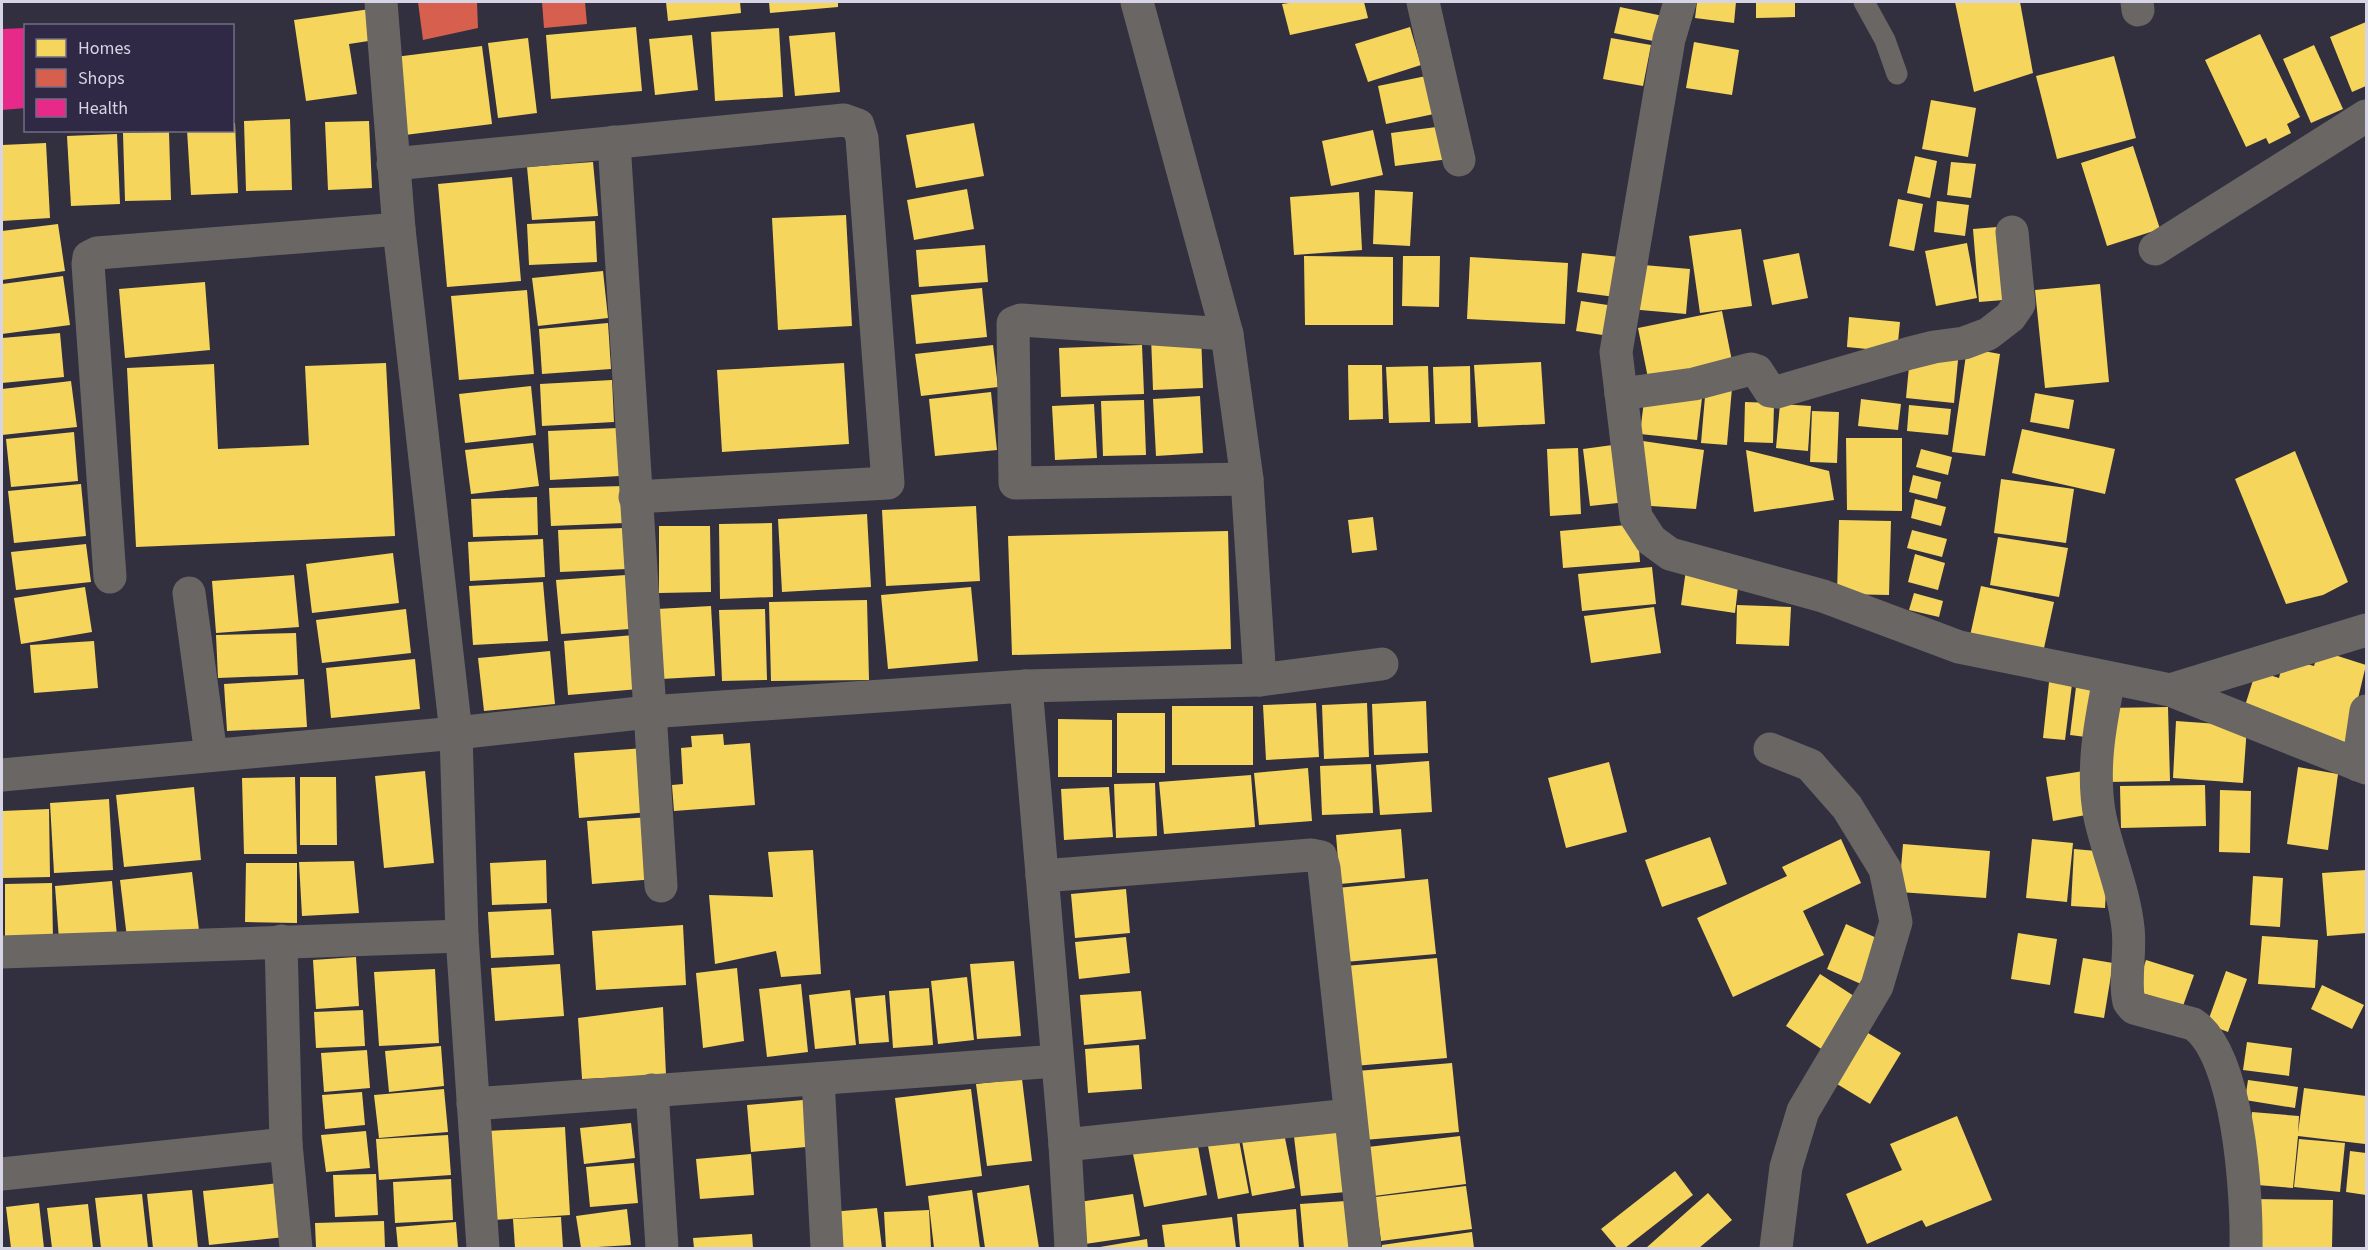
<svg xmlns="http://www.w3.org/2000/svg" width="2368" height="1250" font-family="'Source Sans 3',sans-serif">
<rect width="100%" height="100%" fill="#322f3f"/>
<g fill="#f6d55c">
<polygon points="666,2 740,2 741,13 668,21"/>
<polygon points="769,2 838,2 838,7 770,13"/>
<polygon points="1296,2 1364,2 1368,18 1290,35 1282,4"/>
<polygon points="1697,2 1736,2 1734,23 1695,18"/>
<polygon points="1756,2 1795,2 1795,17 1756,18"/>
<polygon points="1955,2 2020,2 2033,73 1974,92"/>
<polygon points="1620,7 1663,16 1658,42 1614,33"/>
<polygon points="370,9 375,40 349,44 357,94 306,101 294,20"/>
<polygon points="2366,22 2366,86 2352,92 2330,37"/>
<polygon points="636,27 642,91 551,99 546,35"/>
<polygon points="1410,27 1421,65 1368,82 1355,44"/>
<polygon points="779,28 783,97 715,101 711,32"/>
<polygon points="835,32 840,92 795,96 789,36"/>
<polygon points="2260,34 2300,117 2287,124 2291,133 2269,144 2266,138 2246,147 2205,60"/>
<polygon points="692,35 698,90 655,95 649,39"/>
<polygon points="528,38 537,113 498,118 488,43"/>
<polygon points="1611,38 1651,45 1643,86 1603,79"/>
<polygon points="1694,42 1739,50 1732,95 1686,88"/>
<polygon points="2314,45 2343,109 2311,123 2283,59"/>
<polygon points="482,46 492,124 405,135 395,57"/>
<polygon points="2114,56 2136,138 2057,159 2036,76"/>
<polygon points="1426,76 1434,114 1386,124 1378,86"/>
<polygon points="1931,100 1976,108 1968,157 1922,149"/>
<polygon points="290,119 292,190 246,191 244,121"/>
<polygon points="369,121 372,188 328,190 325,122"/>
<polygon points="232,123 235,123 238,193 191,195 187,130 232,130"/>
<polygon points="974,123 984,176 916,188 906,135"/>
<polygon points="1444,126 1449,159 1395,166 1391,133"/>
<polygon points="1373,130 1383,175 1331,186 1322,141"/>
<polygon points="169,132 171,200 125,201 123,133"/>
<polygon points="117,134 120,204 71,206 67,136"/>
<polygon points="46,143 50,218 2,221 2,145"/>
<polygon points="2133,146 2160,229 2107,246 2081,163"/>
<polygon points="1915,156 1937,161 1930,198 1907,193"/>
<polygon points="593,162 598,216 532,220 527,167"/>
<polygon points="1951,162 1976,164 1971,198 1947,195"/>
<polygon points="512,177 521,281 447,287 438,184"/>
<polygon points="967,189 974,229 914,240 907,200"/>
<polygon points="1375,190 1413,192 1410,246 1373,244"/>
<polygon points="1359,192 1362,250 1294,255 1290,197"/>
<polygon points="1898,199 1923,204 1914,251 1889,246"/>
<polygon points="1937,201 1969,205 1965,236 1934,232"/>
<polygon points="846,215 852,326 778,330 772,218"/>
<polygon points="595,221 597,262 529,265 527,224"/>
<polygon points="58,224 65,271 2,280 2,231"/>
<polygon points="2009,226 2016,299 1979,302 1973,229"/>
<polygon points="1741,229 1752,306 1700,313 1689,236"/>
<polygon points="1967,243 1977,298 1936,306 1925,251"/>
<polygon points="985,245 988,282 919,287 916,250"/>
<polygon points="1582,253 1620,257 1615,297 1577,292"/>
<polygon points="1799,253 1808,298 1772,305 1763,260"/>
<polygon points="1304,256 1393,257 1393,325 1305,325"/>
<polygon points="1403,256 1440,256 1439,307 1402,306"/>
<polygon points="1470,257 1568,263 1565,324 1467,319"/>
<polygon points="1632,264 1690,269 1686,314 1629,309"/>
<polygon points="603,271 608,318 538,326 532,278"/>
<polygon points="63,276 70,325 2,334 2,284"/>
<polygon points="205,282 210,350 125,358 119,289"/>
<polygon points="2100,284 2109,382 2045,388 2035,290"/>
<polygon points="982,288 987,337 916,344 911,295"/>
<polygon points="527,290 534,374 459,380 451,296"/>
<polygon points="1581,301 1621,307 1616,337 1576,331"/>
<polygon points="1722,311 1732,361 1648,378 1638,328"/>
<polygon points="1849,317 1900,322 1897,352 1847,347"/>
<polygon points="608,323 611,369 542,374 539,329"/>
<polygon points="60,333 64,377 2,383 2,338"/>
<polygon points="1201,334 1203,388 1153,390 1151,336"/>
<polygon points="993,345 998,387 921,396 915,354"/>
<polygon points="1142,345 1144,394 1061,397 1059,348"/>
<polygon points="1967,348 2000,354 1985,456 1952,452"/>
<polygon points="1910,356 1958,360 1954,403 1906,398"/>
<polygon points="1541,362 1545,424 1478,427 1474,365"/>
<polygon points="386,363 395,536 136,547 127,368 214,364 218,449 309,445 305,366"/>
<polygon points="844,363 849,444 722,452 717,370"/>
<polygon points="1348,365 1382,365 1383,419 1349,420"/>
<polygon points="1428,366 1430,422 1389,423 1386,367"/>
<polygon points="1470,366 1471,423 1435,424 1433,367"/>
<polygon points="612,380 614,422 542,426 540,384"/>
<polygon points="71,381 77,427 2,435 2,389"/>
<polygon points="1706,385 1732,388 1727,445 1701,443"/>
<polygon points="531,386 536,435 465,443 459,394"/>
<polygon points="991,392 997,450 935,456 929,399"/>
<polygon points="1645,392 1702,398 1697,440 1640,434"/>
<polygon points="2035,393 2074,400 2069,429 2030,422"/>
<polygon points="1200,396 1203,453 1156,456 1153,399"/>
<polygon points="1861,399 1901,404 1898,430 1858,426"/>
<polygon points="1144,400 1146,455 1103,456 1101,401"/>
<polygon points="1745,402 1774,403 1773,443 1744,442"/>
<polygon points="1094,404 1097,458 1055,460 1052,406"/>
<polygon points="1780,404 1811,406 1808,451 1776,448"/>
<polygon points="1909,405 1951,409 1948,435 1907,431"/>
<polygon points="1812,411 1839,412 1837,463 1810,462"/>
<polygon points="618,428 620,476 550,480 548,431"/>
<polygon points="2022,429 2115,449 2105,494 2012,473"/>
<polygon points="74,432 78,481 11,487 6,439"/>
<polygon points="1846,438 1902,438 1902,511 1847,510"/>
<polygon points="1636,440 1704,450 1696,509 1636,505"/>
<polygon points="533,443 539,486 471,494 465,450"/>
<polygon points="1620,444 1627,502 1590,506 1583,449"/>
<polygon points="1578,448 1581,514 1550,516 1547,449"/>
<polygon points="1921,449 1952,457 1948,475 1916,467"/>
<polygon points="1746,450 1829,471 1834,500 1754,512"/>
<polygon points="2295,451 2348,582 2323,595 2286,604 2235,479"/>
<polygon points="1913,475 1941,482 1937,499 1909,492"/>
<polygon points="2001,479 2074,489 2066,543 1994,533"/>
<polygon points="81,484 86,536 14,543 8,491"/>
<polygon points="624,486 625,523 551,526 549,488"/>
<polygon points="537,497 538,535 473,537 471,499"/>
<polygon points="1915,499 1946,507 1941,526 1911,518"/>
<polygon points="976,506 980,581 886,586 882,510"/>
<polygon points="867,514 871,587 782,592 778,519"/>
<polygon points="1373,517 1377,550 1352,553 1348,520"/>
<polygon points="1839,520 1891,521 1889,595 1837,594"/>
<polygon points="772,523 773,597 720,599 719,524"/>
<polygon points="1637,524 1640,562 1563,568 1560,531"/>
<polygon points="659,526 710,526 711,592 659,593"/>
<polygon points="624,528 627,569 560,572 558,530"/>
<polygon points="1912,530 1947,539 1942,557 1907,548"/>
<polygon points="1228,531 1231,649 1012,655 1008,536"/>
<polygon points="1998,537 2068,548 2059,597 1990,585"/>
<polygon points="543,539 545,577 470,581 468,542"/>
<polygon points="86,544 91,582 16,590 11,552"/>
<polygon points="393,553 399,603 312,613 306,564"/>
<polygon points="1915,554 1945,563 1938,590 1908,582"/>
<polygon points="1652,567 1656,604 1582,611 1578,574"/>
<polygon points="1686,570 1739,578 1735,613 1681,605"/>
<polygon points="294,575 299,627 216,633 212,581"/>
<polygon points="626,575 630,629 561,634 556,580"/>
<polygon points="543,582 548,641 473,645 469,586"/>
<polygon points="1981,586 2054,602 2041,662 1968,645"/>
<polygon points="85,587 92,632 21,644 14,598"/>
<polygon points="971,587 978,661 888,669 881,595"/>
<polygon points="1914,593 1943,601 1939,617 1909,610"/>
<polygon points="867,600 869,680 771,681 769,602"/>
<polygon points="1737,605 1791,607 1789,646 1736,644"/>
<polygon points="711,606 715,676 661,679 657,609"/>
<polygon points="1654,607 1661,653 1591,663 1584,616"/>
<polygon points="406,609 411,653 322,663 316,620"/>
<polygon points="765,609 767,680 722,681 719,610"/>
<polygon points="296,633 298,675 218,678 216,635"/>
<polygon points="634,635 639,689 568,695 564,641"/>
<polygon points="94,641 98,688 34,693 30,645"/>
<polygon points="2319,650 2366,665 2346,749 2242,715 2256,671 2279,678 2284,658 2314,666"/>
<polygon points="550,651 555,704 484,711 478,658"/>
<polygon points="415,659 420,709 331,718 326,668"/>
<polygon points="2050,673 2073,676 2065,740 2043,738"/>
<polygon points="304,679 307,727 227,731 224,684"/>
<polygon points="2076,687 2100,691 2094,738 2070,735"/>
<polygon points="1426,701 1428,753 1374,755 1372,704"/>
<polygon points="1316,703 1319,757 1266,760 1263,705"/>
<polygon points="1367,703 1369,757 1324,759 1322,705"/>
<rect x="1172" y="706" width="81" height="59"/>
<polygon points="2168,707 2170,781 2107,782 2105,708"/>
<rect x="1117" y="713" width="48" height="60"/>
<polygon points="1058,719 1112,720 1112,777 1058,777"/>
<polygon points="2176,721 2247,726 2243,783 2173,778"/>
<polygon points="723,734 724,745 750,743 755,805 674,811 672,785 683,784 681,748 692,747 691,736"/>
<polygon points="645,748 650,812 579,818 574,753"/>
<polygon points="1429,761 1432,812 1380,815 1376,765"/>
<polygon points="1609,762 1627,832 1566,848 1548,778"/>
<polygon points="1371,764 1373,813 1322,815 1320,766"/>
<polygon points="2298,767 2338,774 2328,850 2287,844"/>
<polygon points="1308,768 1312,821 1259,825 1254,773"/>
<polygon points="2090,770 2097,813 2053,821 2046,777"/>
<polygon points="425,771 434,863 384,868 375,776"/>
<polygon points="1251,775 1255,827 1164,834 1159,782"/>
<polygon points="295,777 297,854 244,854 242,778"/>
<polygon points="300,777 336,777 337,845 300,845"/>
<polygon points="1155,783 1157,836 1116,838 1114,784"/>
<polygon points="2205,785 2206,826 2121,828 2120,786"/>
<polygon points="194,787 201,860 124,867 116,795"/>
<polygon points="1109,787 1113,837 1064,840 1061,789"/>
<polygon points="2220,790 2251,791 2250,853 2219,852"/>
<polygon points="109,799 113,870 54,873 50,803"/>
<polygon points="49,809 50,877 3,878 2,811"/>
<polygon points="651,817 656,879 592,884 587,821"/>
<polygon points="1401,829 1405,878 1340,884 1336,835"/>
<polygon points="1710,837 1727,884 1662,907 1645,860"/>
<polygon points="1841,839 1861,883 1803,911 1824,955 1733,997 1697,918 1787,876 1782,867"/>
<polygon points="2032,839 2073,843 2067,902 2026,898"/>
<polygon points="1903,844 1990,851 1986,898 1899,892"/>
<polygon points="2074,849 2108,852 2105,908 2071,906"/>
<polygon points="813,850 821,974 781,977 776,951 715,964 709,895 773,897 768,852"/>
<polygon points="546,860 547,903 492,905 490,863"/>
<polygon points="354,861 359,913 302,916 299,862"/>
<polygon points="246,863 297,863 297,923 245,922"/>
<polygon points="2366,870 2366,933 2327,936 2322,873"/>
<polygon points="192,872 199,930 127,938 120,880"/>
<polygon points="2253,876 2283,878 2280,927 2250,925"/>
<polygon points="1428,879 1436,954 1345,962 1337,888"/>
<polygon points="112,881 117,936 59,940 55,886"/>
<polygon points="52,883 53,940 5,940 5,884"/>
<polygon points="1126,889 1130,933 1075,938 1071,894"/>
<polygon points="551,909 554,955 491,958 488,912"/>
<polygon points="1846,924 1881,940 1861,984 1827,969"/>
<polygon points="683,925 686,985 596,990 592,931"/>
<polygon points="2018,933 2057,939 2050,985 2011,979"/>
<polygon points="2262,936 2318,940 2315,988 2258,984"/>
<polygon points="1126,937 1130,973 1079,979 1075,942"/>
<polygon points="356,957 359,1006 316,1009 313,960"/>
<polygon points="1437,958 1447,1058 1354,1066 1345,966"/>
<polygon points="2083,958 2113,963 2104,1018 2074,1013"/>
<polygon points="2146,960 2194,975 2183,1006 2136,991"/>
<polygon points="1014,961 1021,1036 977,1039 970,964"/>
<polygon points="560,964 564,1016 495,1021 491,968"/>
<polygon points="737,968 744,1041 703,1048 696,973"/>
<polygon points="435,969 439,1043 379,1046 374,972"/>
<polygon points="2226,971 2247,979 2228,1032 2207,1024"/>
<polygon points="1820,974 1857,998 1823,1050 1786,1026"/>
<polygon points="967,977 974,1040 938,1044 931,981"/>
<polygon points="801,984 808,1052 767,1057 759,989"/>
<polygon points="2322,985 2364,1005 2352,1029 2311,1009"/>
<polygon points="929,988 933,1045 893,1048 889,991"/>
<polygon points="850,990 856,1045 815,1049 809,995"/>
<polygon points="1141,991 1146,1039 1084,1045 1080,995"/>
<polygon points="885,995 889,1042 859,1044 855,998"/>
<polygon points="663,1007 666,1075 582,1079 578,1018"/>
<polygon points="363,1010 365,1046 316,1048 314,1012"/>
<polygon points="1868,1033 1901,1053 1870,1104 1837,1084"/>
<polygon points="2247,1042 2292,1048 2289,1076 2243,1070"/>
<polygon points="1139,1045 1142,1089 1088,1093 1085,1049"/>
<polygon points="441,1046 444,1086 389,1092 385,1051"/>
<polygon points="367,1050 370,1088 324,1092 321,1053"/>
<polygon points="1452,1063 1459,1132 1364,1140 1357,1071"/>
<polygon points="1022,1079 1032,1161 987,1166 976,1084"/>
<polygon points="2248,1080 2298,1087 2295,1108 2245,1100"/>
<polygon points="2304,1088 2366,1096 2365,1144 2298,1136 2293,1188 2245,1184 2252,1112 2299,1116 2298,1133"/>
<polygon points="444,1089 448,1132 379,1138 374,1095"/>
<polygon points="971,1089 982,1176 906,1186 895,1098"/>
<polygon points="362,1092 365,1125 325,1129 322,1095"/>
<polygon points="814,1099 817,1146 751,1152 747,1105"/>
<polygon points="1957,1116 1992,1200 1926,1227 1922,1220 1867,1244 1846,1194 1902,1170 1890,1144"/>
<polygon points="631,1123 635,1158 584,1164 580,1128"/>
<polygon points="1337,1123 1346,1192 1301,1196 1293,1128"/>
<polygon points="565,1127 570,1215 493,1220 487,1131"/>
<polygon points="366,1131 370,1168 326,1172 321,1135"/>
<polygon points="1284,1133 1295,1188 1252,1196 1242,1141"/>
<polygon points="448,1135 451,1175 379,1180 376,1139"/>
<polygon points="1460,1136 1466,1184 1374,1196 1368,1147"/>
<polygon points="2299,1139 2345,1143 2340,1192 2294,1187"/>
<polygon points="1239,1140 1249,1193 1218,1199 1208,1146"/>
<polygon points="1197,1141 1207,1195 1144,1207 1133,1154"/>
<polygon points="2350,1151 2366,1153 2366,1195 2346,1192"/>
<polygon points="751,1154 754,1195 700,1199 696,1159"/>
<polygon points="634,1163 638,1203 590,1207 586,1167"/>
<polygon points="1675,1171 1693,1195 1625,1248 1617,1248 1601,1229"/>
<polygon points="376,1174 378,1215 335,1217 333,1175"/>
<polygon points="451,1179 453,1220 395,1223 393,1182"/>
<polygon points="279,1183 285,1237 209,1245 203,1191"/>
<polygon points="1029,1185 1039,1248 985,1248 977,1193"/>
<polygon points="1466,1186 1472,1229 1381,1241 1375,1197"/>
<polygon points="192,1190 198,1248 153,1248 147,1194"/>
<polygon points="972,1190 980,1248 934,1248 928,1196"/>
<polygon points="1708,1193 1732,1220 1699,1248 1646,1248"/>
<polygon points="142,1194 148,1248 101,1248 95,1198"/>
<polygon points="1133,1194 1140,1236 1085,1244 1079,1202"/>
<polygon points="2250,1199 2333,1200 2332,1248 2249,1248"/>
<polygon points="1346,1201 1350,1248 1304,1248 1300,1204"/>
<polygon points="39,1203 44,1248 11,1248 6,1207"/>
<polygon points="88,1204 93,1248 52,1248 47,1208"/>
<polygon points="877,1208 882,1248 835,1248 831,1212"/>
<polygon points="627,1209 631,1245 581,1248 576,1216"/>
<polygon points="1296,1209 1299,1248 1240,1248 1237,1214"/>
<polygon points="929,1210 931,1248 886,1248 884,1212"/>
<polygon points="561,1217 563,1248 515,1248 513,1219"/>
<polygon points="1232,1217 1236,1248 1165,1248 1162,1225"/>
<polygon points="384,1221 385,1248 316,1248 315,1223"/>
<polygon points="456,1222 458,1248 398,1248 396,1227"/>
<polygon points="1472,1232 1474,1248 1382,1248 1382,1245"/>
<polygon points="752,1234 753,1248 694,1248 693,1238"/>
<polygon points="1147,1239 1148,1248 1100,1248 1100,1247"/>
</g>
<g fill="#d6604d">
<polygon points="418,2 477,2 478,28 423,40"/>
<polygon points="542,2 585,2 587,24 544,28"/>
</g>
<polygon fill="#e7298a" points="26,28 26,108 2,110 2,29"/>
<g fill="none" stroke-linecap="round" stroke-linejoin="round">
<polyline stroke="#696664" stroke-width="21" points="1864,2 1885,40 1897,74"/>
<g stroke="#696664" stroke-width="33">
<polyline points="381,2 399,229 456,733 462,936 483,1248"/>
<polyline points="1137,2 1227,334 1247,479 1260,680"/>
<polyline points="1423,2 1459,160"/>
<polyline points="1680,2 1669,39 1616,352 1636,517 1651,540 1670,554 1823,596 1959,647 2170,690 2366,768"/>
<polyline points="2137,2 2138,10"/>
<polyline points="614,142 661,886"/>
<polyline points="393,164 844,120 858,125 862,138 888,483 635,497"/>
<polyline points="2155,249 2366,116"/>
<polyline points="1227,334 1021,320 1013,323 1015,483 1247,479"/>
<polyline points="1621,394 1694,384 1751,369 1757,371 1770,391 1777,392 1910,353 1934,347 1964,343 1988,334 2010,317 2019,304 2012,232"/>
<polyline points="110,577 88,264 89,257 97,253 399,229"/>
<polyline points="189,593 211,755"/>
<path d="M2109 679C2100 725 2091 770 2100 817 2108 854 2124 890 2128 928 2131 951 2124 982 2129 1002L2134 1008 2193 1024C2239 1054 2247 1196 2246 1248"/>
<polyline points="1026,686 1065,1145 1071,1248"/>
<polyline points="2170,690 2366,630"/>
<polyline points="1770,749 1810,765 1847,807 1885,869 1896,922 1877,986 1803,1111 1786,1167 1776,1248"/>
<polyline points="2358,765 2366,711"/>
<polyline points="2,775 456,733 649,712 1026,686 1260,680 1382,664"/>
<polyline points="1042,876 1311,855 1321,857 1324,868 1365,1248"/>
<polyline points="281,941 286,1144 296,1248"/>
<polyline points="2,952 462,936"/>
<polyline points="818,1079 827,1248"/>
<polyline points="652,1090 662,1248"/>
<polyline points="473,1104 1057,1061"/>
<polyline points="1065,1145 1350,1115"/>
<polyline points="2,1174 286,1144"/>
</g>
</g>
<rect width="2368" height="1250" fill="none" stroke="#d7d4e6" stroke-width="6"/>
<rect x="24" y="24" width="210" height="108" fill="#2f2945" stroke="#726d85" stroke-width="1.5"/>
<rect x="36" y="39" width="30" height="18" fill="#f6d55c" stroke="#726d85" stroke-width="1.5"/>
<text x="78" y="54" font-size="18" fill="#d7d4e6">Homes</text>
<rect x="36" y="69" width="30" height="18" fill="#d6604d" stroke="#726d85" stroke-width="1.5"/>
<text x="78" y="84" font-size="18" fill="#d7d4e6">Shops</text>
<rect x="36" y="99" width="30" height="18" fill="#e7298a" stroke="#726d85" stroke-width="1.5"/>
<text x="78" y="114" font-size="18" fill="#d7d4e6">Health</text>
</svg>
